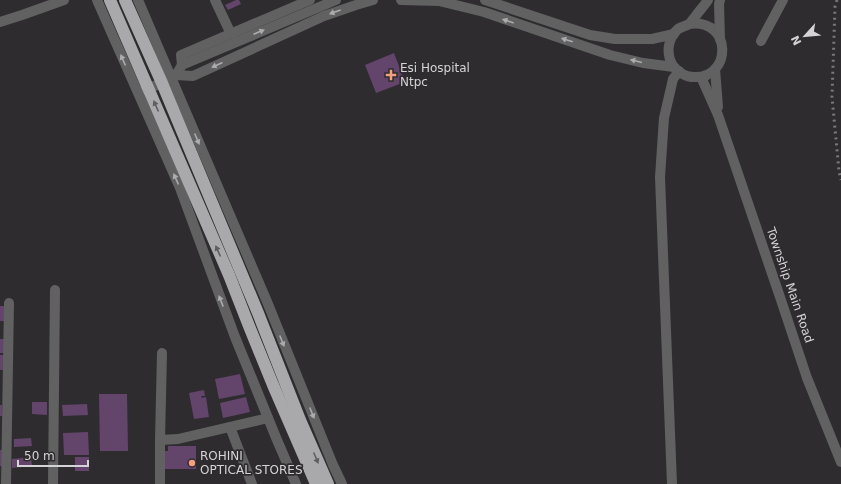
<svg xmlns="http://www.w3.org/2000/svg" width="841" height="484" font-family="'DejaVu Sans',sans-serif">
<rect width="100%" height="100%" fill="#2e2c2f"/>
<g fill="#63446b">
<polygon points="236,0 239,0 241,4 228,10 225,5"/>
<polygon points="394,53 405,82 376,93 365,65"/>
<rect x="0" y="306" width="4" height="15"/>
<polygon points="0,339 5,339 6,353 0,353"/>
<polygon points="0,355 5,355 6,370 0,370"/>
<polygon points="240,374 245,394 219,399 215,379"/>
<polygon points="204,390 205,396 201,396 202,398 206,397 209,417 194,419 189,393"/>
<polygon points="99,394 127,394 128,451 100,451"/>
<polygon points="246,397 250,412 223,418 220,403"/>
<polygon points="32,402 47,402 47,415 32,414"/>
<polygon points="87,404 88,415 63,416 62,405"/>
<rect x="0" y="405" width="2" height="11"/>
<polygon points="88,432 89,455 64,455 63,433"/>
<polygon points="31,438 32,446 14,447 14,439"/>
<polygon points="168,446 196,446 196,469 165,469 164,451 168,451"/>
<rect x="0" y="450" width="2" height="16"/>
<polygon points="31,457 32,466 12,468 12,459"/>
<rect x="75" y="457" width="14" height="14"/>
</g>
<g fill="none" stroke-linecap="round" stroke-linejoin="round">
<g stroke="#616162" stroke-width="10">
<polyline points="97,0 180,188 235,337 277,440 296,484"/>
<polyline points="138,0 268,304 333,465 342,484"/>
<polyline points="215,0 231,34"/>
<polyline points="401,0 439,1 484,12 610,55 643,63 674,67"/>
<polyline points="485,0 590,35 615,39 652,39 674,34"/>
<polyline points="0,22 22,15 64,0"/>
<path d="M689 24C733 18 732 79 694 77 686 77 678 72 673 66 666 54 667 39 678 29 681 27 686 26 689 24 691 22 693 19 695 17 699 11 704 6 708 0"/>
<polyline points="720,39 719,4 720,0"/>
<polyline points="761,41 783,0"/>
<polyline points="182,65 181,55 310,0"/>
<polyline points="715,69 718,107"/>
<polyline points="176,75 182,65 336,0"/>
<polyline points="701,77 718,115 781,300 807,378 841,462"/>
<polyline points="141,91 162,83 176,75 193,76 324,16 356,5 373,0"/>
<polyline points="162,353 160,440 178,439 268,418"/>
<polyline points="230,427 252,484"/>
<polyline points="6,484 9,303"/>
<polyline points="53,484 55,290"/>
<polyline points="160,484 160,440"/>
<polyline points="672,484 660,177 664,118 673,79 679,71"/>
</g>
<g stroke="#a9a8ab" stroke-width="12">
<polyline points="110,0 229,275 249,326 273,385 316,484"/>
<polyline points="125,0 162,83 258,313 300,420 328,484"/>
</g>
<polyline stroke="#79787a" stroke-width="3" stroke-dasharray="2 4" stroke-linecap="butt" points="837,0 835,7 832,97 839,171 841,180"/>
</g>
<defs><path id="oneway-solid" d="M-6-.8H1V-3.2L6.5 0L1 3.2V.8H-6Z"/></defs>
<g fill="#acabad">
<use href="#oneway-solid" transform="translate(335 12) rotate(160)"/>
<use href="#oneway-solid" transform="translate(508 21) rotate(-161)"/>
<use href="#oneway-solid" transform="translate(259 32) rotate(-23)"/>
<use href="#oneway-solid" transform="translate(567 40) rotate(-162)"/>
<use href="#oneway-solid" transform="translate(123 60) rotate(-114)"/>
<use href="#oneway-solid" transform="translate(636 61) rotate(-166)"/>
<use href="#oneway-solid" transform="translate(217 65) rotate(155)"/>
<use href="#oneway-solid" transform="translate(197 139) rotate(67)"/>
<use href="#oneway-solid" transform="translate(176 179) rotate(-114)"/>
<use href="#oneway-solid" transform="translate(221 301) rotate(-111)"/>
<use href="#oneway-solid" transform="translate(282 341) rotate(68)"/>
<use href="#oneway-solid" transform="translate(312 413) rotate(68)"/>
</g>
<g fill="#5f5e61">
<use href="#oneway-solid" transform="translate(156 106) rotate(-114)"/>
<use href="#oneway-solid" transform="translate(218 251) rotate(-114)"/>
<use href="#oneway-solid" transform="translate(316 458) rotate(67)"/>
</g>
<g fill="#f3a081" stroke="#2e2c2f" stroke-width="1.5">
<path d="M389 69h4v4h4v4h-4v4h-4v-4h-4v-4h4z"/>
<circle cx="192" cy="463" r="4"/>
</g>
<g text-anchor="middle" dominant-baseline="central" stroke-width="3.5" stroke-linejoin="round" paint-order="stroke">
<g font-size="12" fill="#d4d3d5" stroke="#2e2c2f" text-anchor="start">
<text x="400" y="68">Esi Hospital<tspan x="400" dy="14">Ntpc</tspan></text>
<text x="200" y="456">ROHINI<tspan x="200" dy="14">OPTICAL STORES</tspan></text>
</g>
<g font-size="12" fill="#d4d3d5" stroke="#2e2c2f">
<text transform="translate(790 285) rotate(71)">Township Main Road</text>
</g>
</g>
<g transform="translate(805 36) rotate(243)" stroke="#2e2c2f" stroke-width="3" paint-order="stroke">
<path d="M0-3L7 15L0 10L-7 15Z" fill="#d4d3d5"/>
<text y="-6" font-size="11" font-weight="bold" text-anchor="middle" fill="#d4d3d5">N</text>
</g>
<path d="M18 460v6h70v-6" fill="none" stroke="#d4d3d5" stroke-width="2"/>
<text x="24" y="460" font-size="12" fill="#d4d3d5" stroke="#2e2c2f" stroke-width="3" paint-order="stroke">50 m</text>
</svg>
